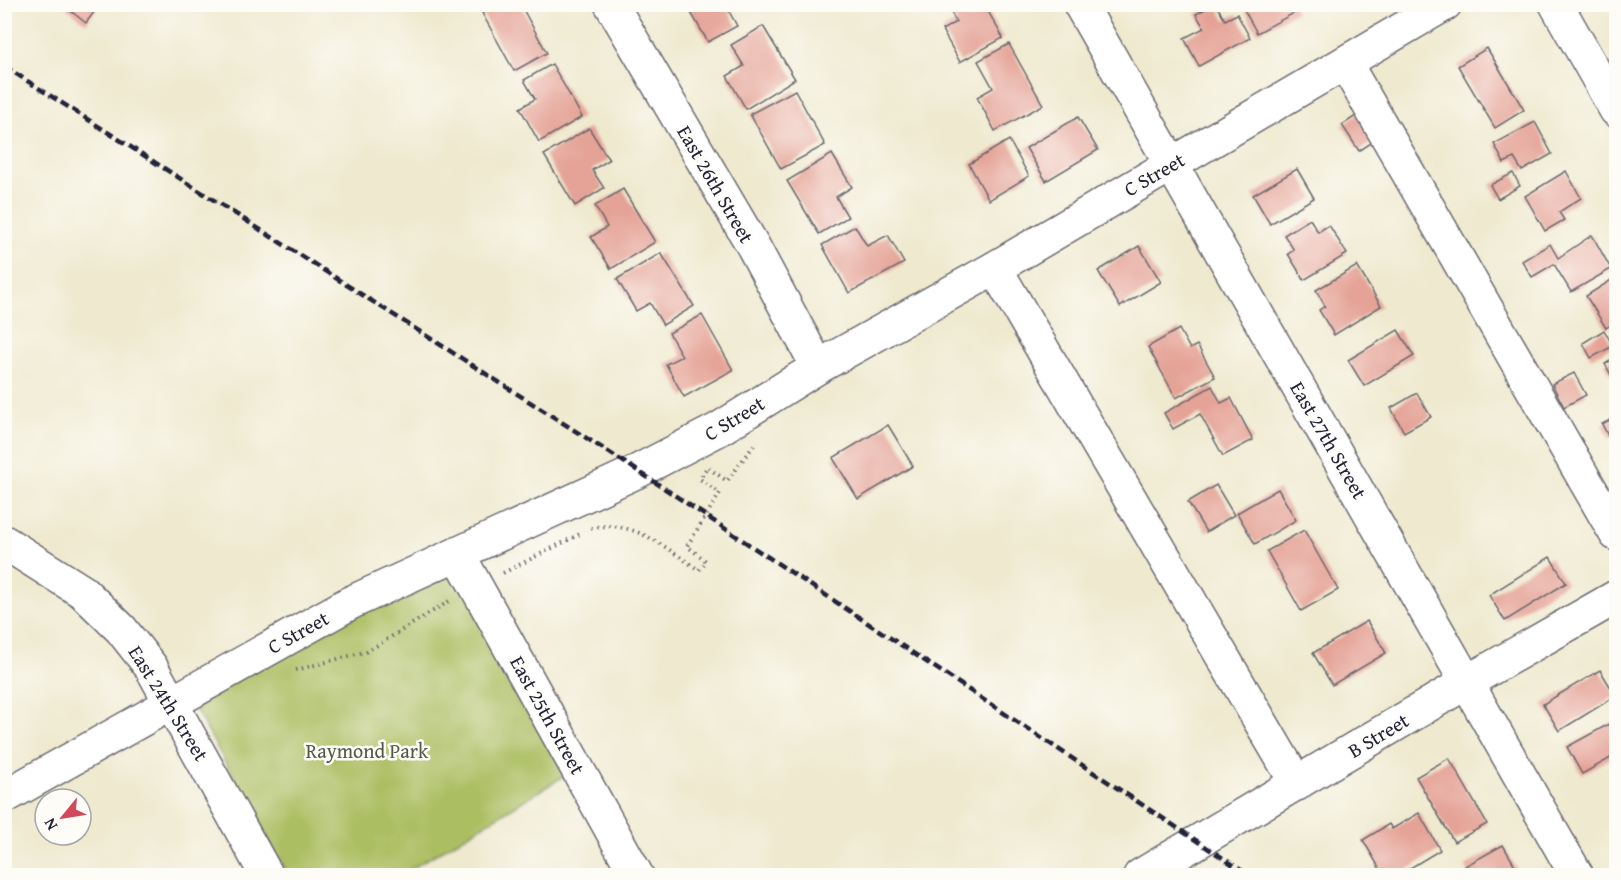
<svg xmlns="http://www.w3.org/2000/svg" width="1621" height="880" font-family="'Gentium Book Plus',serif">
<rect width="100%" height="100%" fill="#fdfcf7"/>
<filter id="ink" filterUnits="userSpaceOnUse"><feTurbulence type="fractalNoise" baseFrequency=".0167" numOctaves="2"/><feDisplacementMap in="SourceGraphic" scale="12" xChannelSelector="R" yChannelSelector="G"/><feConvolveMatrix kernelMatrix="1 2 1 2 8 2 1 2 1" color-interpolation-filters="sRGB"/></filter>
<filter id="wash" filterUnits="userSpaceOnUse"><feTurbulence type="fractalNoise" baseFrequency=".008" numOctaves="4" result="noise"/><feDisplacementMap in="SourceGraphic" scale="24" xChannelSelector="R" yChannelSelector="G"/><feGaussianBlur stdDeviation="1.35" result="paint"/><feColorMatrix in="noise" values="0 0 0 0 0 0 0 0 0 0 0 0 0 0 0 0 0 1.4 0 .05"/><feComposite in="paint" operator="in"/></filter>
<g filter="url(#wash)">
<rect width="100%" height="100%" fill="#efe9cf"/>
<polygon fill="#acbe62" stroke="#67704e" stroke-width="1.5" points="456,564 571,772 401,875 289,875 190,700"/>
<g id="blocks">
<g fill="#e5a296">
<polygon points="62,4 100,4 86,23"/>
<polygon points="497,4 520,4 547,53 514,71 482,13"/>
<polygon points="686,4 725,4 737,26 708,42"/>
<polygon points="947,4 984,4 1003,38 960,62 942,30 956,22"/>
<polygon points="1214,4 1216,4 1225,20 1237,14 1250,38 1199,66 1184,38 1204,28 1196,14"/>
<polygon points="1241,4 1292,4 1296,12 1257,33"/>
<polygon points="763,26 795,79 746,109 727,76 744,66 731,45"/>
<polygon points="1009,44 1043,105 995,131 977,97 993,88 978,61"/>
<polygon points="1487,48 1524,110 1495,128 1458,66"/>
<polygon points="552,64 582,117 539,142 520,108 535,99 524,80"/>
<polygon points="795,90 825,145 781,169 750,114"/>
<polygon points="1368,108 1385,134 1359,151 1342,125"/>
<polygon points="1078,117 1098,150 1046,181 1026,148"/>
<polygon points="1535,122 1552,154 1522,171 1514,158 1504,163 1494,144"/>
<polygon points="589,128 609,160 592,170 604,188 575,206 544,155"/>
<polygon points="1009,140 1029,176 989,200 969,164"/>
<polygon points="832,154 852,187 836,197 848,217 819,234 787,181"/>
<polygon points="1297,169 1314,198 1270,224 1253,195"/>
<polygon points="1566,171 1581,198 1559,212 1564,220 1545,231 1525,196"/>
<polygon points="1513,173 1520,186 1498,199 1490,185"/>
<polygon points="623,189 655,242 611,269 591,237 607,227 595,206"/>
<polygon points="1310,219 1318,232 1329,225 1347,254 1304,280 1288,254 1294,250 1284,235"/>
<polygon points="855,226 867,246 888,235 904,263 849,293 822,245"/>
<polygon points="1592,235 1611,269 1571,292 1554,264 1532,277 1522,261 1550,244 1558,258"/>
<polygon points="1139,246 1161,282 1120,307 1098,271"/>
<polygon points="661,253 694,306 663,325 650,303 636,311 617,279"/>
<polygon points="1357,266 1381,306 1334,335 1319,310 1325,306 1316,290"/>
<polygon points="1616,277 1616,322 1606,328 1586,296"/>
<polygon points="702,315 733,370 684,397 666,364 682,356 669,333"/>
<polygon points="1179,329 1190,349 1197,345 1215,377 1176,398 1148,347"/>
<polygon points="1398,330 1414,356 1364,386 1348,360"/>
<polygon points="1604,330 1613,346 1591,358 1583,343"/>
<polygon points="1616,357 1616,384 1605,364"/>
<polygon points="1574,373 1586,395 1564,407 1552,384"/>
<polygon points="1212,386 1221,403 1231,398 1253,440 1223,456 1200,414 1173,429 1164,413"/>
<polygon points="1417,393 1431,417 1404,432 1391,408"/>
<polygon points="1616,417 1616,435 1609,438 1602,424"/>
<polygon points="888,425 913,466 858,499 833,458"/>
<polygon points="1216,485 1234,515 1206,532 1188,502"/>
<polygon points="1278,489 1296,520 1255,544 1237,513"/>
<polygon points="1304,530 1338,590 1301,611 1267,551"/>
<polygon points="1550,557 1566,583 1505,621 1489,595"/>
<polygon points="1367,621 1386,653 1332,685 1313,653"/>
<polygon points="1600,670 1616,696 1559,731 1543,704"/>
<polygon points="1616,720 1616,755 1582,774 1567,747"/>
<polygon points="1449,758 1487,824 1454,842 1416,777"/>
<polygon points="1419,813 1440,850 1397,876 1384,876 1363,840 1389,824 1392,829"/>
<polygon points="1503,845 1521,876 1471,876 1465,866"/>
</g>
</g>
</g>
<g filter="url(#ink)">
<use href="#blocks" fill-opacity="0" stroke="#6a686f" stroke-width="1.5"/>
<g fill="none" stroke-linecap="round" stroke-linejoin="round">
<defs>
<g id="minor">
<polyline points="611,4 752,244 818,367"/>
<polyline points="1080,4 1577,876"/>
<polyline points="1556,4 1616,110"/>
<polyline points="1345,63 1616,534"/>
<polyline points="995,268 1297,784"/>
<polyline points="4,542 83,592 121,629 151,667 267,876"/>
<polyline points="458,554 637,876"/>
<polyline points="4,797 350,603 638,471 719,429 818,367 995,268 1445,4"/>
<polyline points="1140,876 1467,682 1616,597"/>
</g>
</defs>
<use href="#minor" stroke="#6a686f" stroke-width="36"/>
<g stroke="#6a686f" stroke-width="4" stroke-dasharray="1.5 4.5" stroke-linecap="butt">
<path d="M591 528C633 518 667 549 699 570L706 561 687 546 720 493 700 479 707 467 727 481 754 445"/>
<polyline points="503,573 582,533"/>
<polyline points="296,670 368,651 451,600"/>
</g>
<use href="#minor" stroke="#fff" stroke-width="33"/>
<polyline stroke="#22223b" stroke-width="4.5" stroke-dasharray="9 4.5" stroke-linecap="butt" points="4,66 638,471 1250,876"/>
</g>
</g>
<g text-anchor="middle" dominant-baseline="central" stroke-width="5" stroke-linejoin="round" paint-order="stroke">
<g font-size="20" fill="#22223b" stroke="#fdfcf7">
<text transform="translate(1154 174) rotate(-30)">C Street</text>
<text transform="translate(716 184) rotate(60)">East 26th Street</text>
<text transform="translate(734 418) rotate(-31)">C Street</text>
<text transform="translate(1329 440) rotate(60)">East 27th Street</text>
<text transform="translate(298 632) rotate(-29)">C Street</text>
<text transform="translate(169 703) rotate(58)">East 24th Street</text>
<text transform="translate(548 715) rotate(61)">East 25th Street</text>
<text transform="translate(1378 735) rotate(-31)">B Street</text>
</g>
<g font-size="20" fill="#525949" stroke="#fdfcf7">
<text x="367" y="750">Raymond Park</text>
</g>
</g>
<rect width="1621" height="880" fill="none" stroke="#fdfcf7" stroke-width="24"/>
<g transform="translate(63 817) rotate(240)"><circle r="28" fill="#fdfcf7" stroke="#a5a5ac" stroke-width="1.5"/>
<path d="M0-4.5L10 22L0 15L-10 22Z" fill="#d1495b"/>
<text y="-9" font-size="16" font-weight="bold" text-anchor="middle" fill="#22223b">N</text>
</g>
</svg>
